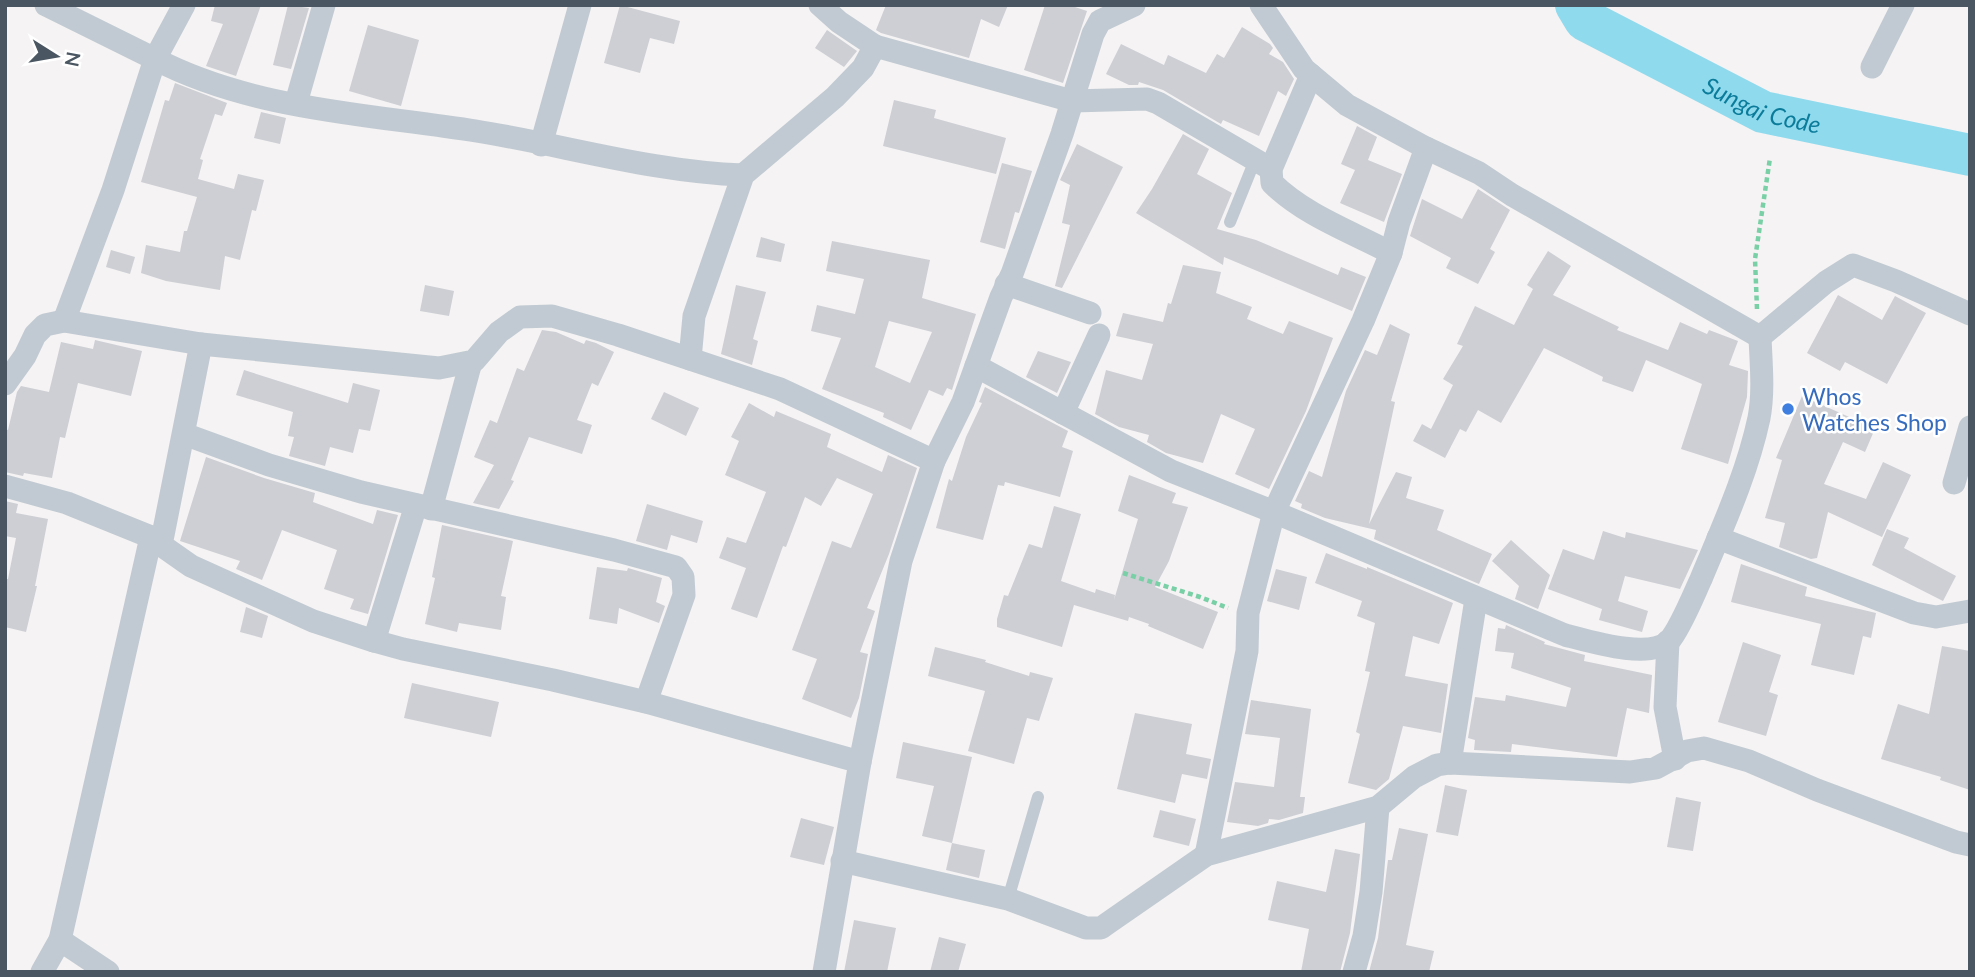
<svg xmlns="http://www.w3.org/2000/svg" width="1975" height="977" font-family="Lato,sans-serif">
<rect width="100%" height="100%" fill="#f5f3f3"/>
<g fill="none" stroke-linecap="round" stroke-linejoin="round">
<path stroke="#90daee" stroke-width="42" id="s1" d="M1576 5 1585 20 1763 112 1970 155"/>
</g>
<g fill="#cdcfd5" fill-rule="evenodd">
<polygon points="215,5 261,5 236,76 206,66 223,24 211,21"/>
<polygon points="288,5 309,8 291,69 273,65"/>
<polygon points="620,5 680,21 674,44 650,38 640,73 604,63"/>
<polygon points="886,5 1008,5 999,27 981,19 969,58 881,33 876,30"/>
<polygon points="1045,5 1069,5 1087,11 1063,83 1024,70"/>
<polygon points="368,25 419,40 401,106 349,91"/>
<polygon points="1242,27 1270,44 1273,48 1269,54 1283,62 1294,79 1286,96 1278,91 1259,136 1223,120 1221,124 1163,90 1139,82 1138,85 1129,85 1106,74 1121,44 1164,65 1168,55 1206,73 1217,54 1224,58"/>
<polygon points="827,30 857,51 844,67 815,48"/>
<polygon points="175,83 227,103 222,116 215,114 200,159 203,160 198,179 234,189 238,174 264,180 256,211 252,210 240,260 225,256 220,290 166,281 141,273 146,245 180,252 184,231 187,231 197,197 141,182 165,100 169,101"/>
<polygon points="894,100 936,110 934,118 1006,138 996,174 883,146"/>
<polygon points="261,112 286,118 280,144 254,138"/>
<polygon points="1357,126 1377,137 1368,160 1402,174 1384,222 1340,203 1355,170 1341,164"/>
<polygon points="1183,134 1209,149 1197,174 1232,193 1217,229 1256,240 1338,275 1341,267 1366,277 1352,311 1224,257 1223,265 1136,213 1152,189"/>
<polygon points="1077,144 1123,167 1062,288 1055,286 1070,225 1062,223 1070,185 1060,180"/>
<polygon points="1002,163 1032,171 1019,213 1015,212 1005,249 980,242"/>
<polygon points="1478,189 1510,210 1490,249 1495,252 1478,284 1446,268 1451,258 1410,236 1422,199 1462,219"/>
<polygon points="761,237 785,244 781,262 756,257"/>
<path d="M832 241 930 260 922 298 976 314 952 390 947 388 943 396 929 390 911 430 883 417 884 413 822 389 841 338 811 331 817 305 855 314 864 279 826 271ZM889 321 932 332 910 383 875 367Z"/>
<polygon points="111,250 135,257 130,274 106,267"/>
<polygon points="1548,251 1571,266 1553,295 1619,327 1617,330 1668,350 1680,322 1707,334 1709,330 1738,341 1729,365 1748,371 1747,397 1728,464 1681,449 1702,384 1646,360 1633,392 1602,381 1603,377 1544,348 1501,423 1478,410 1466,432 1460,429 1445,458 1413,441 1422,424 1431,429 1453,385 1443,379 1463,346 1457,344 1475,306 1514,325 1533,289 1527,285"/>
<polygon points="1183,265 1221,272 1216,293 1252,307 1247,319 1283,334 1289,321 1333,338 1306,411 1269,489 1235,474 1255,429 1221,414 1203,463 1166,453 1147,442 1149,435 1119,427 1095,414 1106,370 1142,380 1153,344 1116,336 1123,313 1163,322 1168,303 1171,304"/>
<polygon points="425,285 454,291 449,316 420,311"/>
<polygon points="736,285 766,292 753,339 758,341 752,365 721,354"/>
<polygon points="1838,295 1882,320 1895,296 1926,313 1887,384 1845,362 1840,371 1807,353"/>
<polygon points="1390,324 1410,334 1391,401 1395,402 1369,524 1396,472 1412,477 1406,498 1444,510 1437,530 1492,554 1479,584 1374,539 1376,530 1325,518 1301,508 1302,504 1295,501 1309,471 1322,477 1346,391 1365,350 1377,355"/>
<polygon points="542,330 556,332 584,344 586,340 596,343 614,352 598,386 592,383 577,420 592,425 582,454 529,437 511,480 514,481 499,509 473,503 494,465 474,457 490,420 497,423 517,368 524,371"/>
<polygon points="95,340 142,351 131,396 78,383 65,438 60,437 52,478 24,473 23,476 5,472 5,429 8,430 17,392 21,386 49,392 61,342 93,349"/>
<polygon points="1038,351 1071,362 1057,393 1026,377"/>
<polygon points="244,370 348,403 353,383 380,390 370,431 359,429 353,453 330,447 325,466 289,456 294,437 288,436 293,412 236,395"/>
<polygon points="985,387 1068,431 1062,447 1073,451 1060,497 1005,482 1004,486 998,485 983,540 936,528 949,479 952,481 966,437 982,403 979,402"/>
<polygon points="664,392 699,408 686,436 651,419"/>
<polygon points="1802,396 1856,420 1858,415 1877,424 1865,452 1843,442 1824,484 1866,499 1883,462 1911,475 1882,537 1828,512 1817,558 1811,559 1779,547 1785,523 1765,518 1782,460 1776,458"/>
<polygon points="749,403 774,417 776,411 831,434 827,447 882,472 888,455 917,468 889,554 867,608 875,611 860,652 868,654 859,698 851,718 802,699 817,659 792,650 832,541 851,548 873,494 837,478 821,506 805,497 786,547 783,546 757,618 731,609 746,568 719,558 727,537 746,543 766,492 725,475 739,441 731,437"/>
<polygon points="206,457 264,478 315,493 313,502 373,524 377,510 398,515 368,614 350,609 354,599 324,589 337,550 282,530 262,580 236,569 240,561 180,541"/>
<polygon points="1129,475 1176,493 1172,503 1188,507 1169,561 1155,587 1218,612 1203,649 1148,626 1149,624 1129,617 1128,621 1074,605 1062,647 997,627 997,619 1004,595 1008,596 1029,544 1042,548 1054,506 1081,514 1061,581 1095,593 1096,589 1115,595 1114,600 1138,519 1118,511"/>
<polygon points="5,501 18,504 16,513 48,519 35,586 37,586 26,632 5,627 5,579 8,579 16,538 5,536"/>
<polygon points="647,504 703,521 697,543 671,535 667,550 636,541"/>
<polygon points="442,525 513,541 501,596 506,597 501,630 459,623 457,632 425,624 435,578 432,577"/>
<polygon points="1887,529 1909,538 1904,548 1956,576 1943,601 1872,565"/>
<polygon points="1603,531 1625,538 1626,532 1698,550 1680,589 1625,576 1618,601 1648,611 1642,632 1599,620 1602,609 1548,589 1563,549 1594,560"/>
<polygon points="1511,540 1550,575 1538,609 1515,599 1519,586 1492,561"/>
<polygon points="1326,553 1367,569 1367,567 1453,603 1439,644 1413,636 1405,676 1448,684 1441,733 1403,726 1389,779 1376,790 1348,783 1360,734 1356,732 1370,672 1365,671 1375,623 1357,616 1362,601 1315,583"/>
<polygon points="1741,564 1807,587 1805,596 1876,613 1871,638 1863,636 1854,675 1811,665 1821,624 1731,602"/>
<polygon points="597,567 627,571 628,568 662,578 656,602 665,606 659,623 619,608 617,624 589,619"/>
<polygon points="1276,569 1307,577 1299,610 1267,601"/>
<polygon points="246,607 268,616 262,638 240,632"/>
<polygon points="1506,625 1545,642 1544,644 1585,655 1584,661 1652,675 1649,713 1627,708 1617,757 1512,744 1511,752 1474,750 1475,740 1468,738 1475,697 1505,701 1506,695 1566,707 1571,688 1511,668 1514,653 1495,651 1498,628 1505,629"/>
<polygon points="1743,642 1781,655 1769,692 1778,695 1766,736 1718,722"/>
<polygon points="1942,646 1970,651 1970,790 1940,780 1941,777 1881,759 1898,704 1929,714"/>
<polygon points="935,647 986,660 985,662 1029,676 1030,672 1053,678 1039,721 1027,718 1014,764 968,751 985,691 928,676"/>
<polygon points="412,683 499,702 491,737 404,718"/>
<polygon points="1251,700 1311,709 1300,797 1305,797 1303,813 1279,820 1269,819 1268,823 1258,826 1227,822 1235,782 1274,787 1280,738 1245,734"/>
<polygon points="1135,713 1192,724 1186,754 1211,759 1207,779 1182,774 1175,803 1117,789"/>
<polygon points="903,742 972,757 952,843 922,836 934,786 896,778"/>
<polygon points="1445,785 1467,790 1458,836 1436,832"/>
<polygon points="1676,797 1701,802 1693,851 1667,847"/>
<polygon points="1160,810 1196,819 1189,846 1153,837"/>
<polygon points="801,818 834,827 824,865 790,857"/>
<polygon points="1399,828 1428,834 1406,945 1434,951 1429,972 1369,972 1378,938 1388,860 1392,860"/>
<polygon points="952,843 985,850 979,878 946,870"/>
<polygon points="1335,849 1360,854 1350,933 1340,972 1301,972 1309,929 1268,920 1277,881 1326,892"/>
<polygon points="854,920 896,928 887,972 844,972"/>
<polygon points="939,937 966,944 958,972 930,972"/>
</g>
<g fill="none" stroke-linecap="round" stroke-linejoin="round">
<g stroke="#7ad0a6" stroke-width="4.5" stroke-dasharray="5 3.5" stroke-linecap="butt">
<polyline points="1757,309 1755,259 1770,158"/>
<polyline points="1123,573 1200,597 1228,608"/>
</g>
<g stroke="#c1cad2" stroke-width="12">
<polyline points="1230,222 1255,160"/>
<polyline points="1008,899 1038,797"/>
</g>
<g stroke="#c1cad2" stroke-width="23">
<polyline points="46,5 155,59 113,190 64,321"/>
<path d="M184 5 155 59C253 110 369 114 476 131 564 145 653 172 743 175"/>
<polyline points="1261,5 1304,69 1347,105 1426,148 1479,173 1512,195 1760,337"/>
<polyline points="875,46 1072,101 1147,99 1158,103 1271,169"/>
<polyline points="1872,67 1903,5"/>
<path d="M1311 75 1271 169 1272 183C1304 215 1352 232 1391 253"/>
<polyline points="296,103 324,5"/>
<polyline points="541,145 580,5"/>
<polyline points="1006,284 1090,313"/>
<polyline points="1760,337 1826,282 1853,265 1896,281 1970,314"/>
<polyline points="201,344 161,545 191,566 313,621 374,641 403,649 553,680 646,702 860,762"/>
<polyline points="690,359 694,316 743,175 835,97 863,68 875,46 839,22 820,5"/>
<polyline points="976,366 1171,471 1274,512 1363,321 1391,253 1399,222 1426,148"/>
<polyline points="5,384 25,356 35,335 45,325 64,321 201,344 439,368 474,361 499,332 520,317 552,316 618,335 780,389 934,461"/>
<polyline points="1063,413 1099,335"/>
<polyline points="184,434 269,465 361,492 614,550 676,567 683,577 684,595 646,702"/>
<polyline points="1954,483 1970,427"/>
<polyline points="5,486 67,503 151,537 161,545"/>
<polyline points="431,509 471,362"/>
<polyline points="1718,538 1914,613 1936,617 1970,611"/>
<polyline points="374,641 416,505"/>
<polyline points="1668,641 1665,707 1675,759"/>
<polyline points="1450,763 1476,599"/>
<path d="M1206 855 1247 651 1248 613 1274 512 1565 635C1589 641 1649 660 1669 641 1680 629 1694 594 1701 579 1723 526 1747 474 1759 418 1764 392 1761 363 1760 337"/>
<polyline points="842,861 1008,899 1086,928 1101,928 1108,923 1206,855 1378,807 1414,777 1437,765 1450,763 1630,772 1656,768 1687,751 1704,748 1749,761 1817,790 1956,842 1970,845"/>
<polyline points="60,940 108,972"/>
<polyline points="42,972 60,940 151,537"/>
<polyline points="824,972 860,762 901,561 934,461 963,402 1001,297 1012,274 1062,134 1093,34 1100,21 1134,5"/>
<polyline points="1354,972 1364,936 1371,892 1378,807"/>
</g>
</g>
<circle fill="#3f7fe0" stroke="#fff" stroke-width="2.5" cx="1788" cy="409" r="7"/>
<g text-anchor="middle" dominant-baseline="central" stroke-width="5" stroke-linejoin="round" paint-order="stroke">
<g font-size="23" fill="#366cbe" stroke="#fff" text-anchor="start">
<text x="1802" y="396">Whos<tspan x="1802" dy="26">Watches Shop</tspan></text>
</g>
<g font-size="24" font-style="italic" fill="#0c7c9b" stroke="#fff">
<text stroke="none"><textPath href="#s1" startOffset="215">Sungai Code</textPath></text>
</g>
</g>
<rect width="1975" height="977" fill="none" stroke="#4a5661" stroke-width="14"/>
<g transform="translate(56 56) rotate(101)" stroke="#ffffff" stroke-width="5" paint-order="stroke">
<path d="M0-5L12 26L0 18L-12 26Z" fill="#4a5661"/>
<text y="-10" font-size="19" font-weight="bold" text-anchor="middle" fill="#4a5661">N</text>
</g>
</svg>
